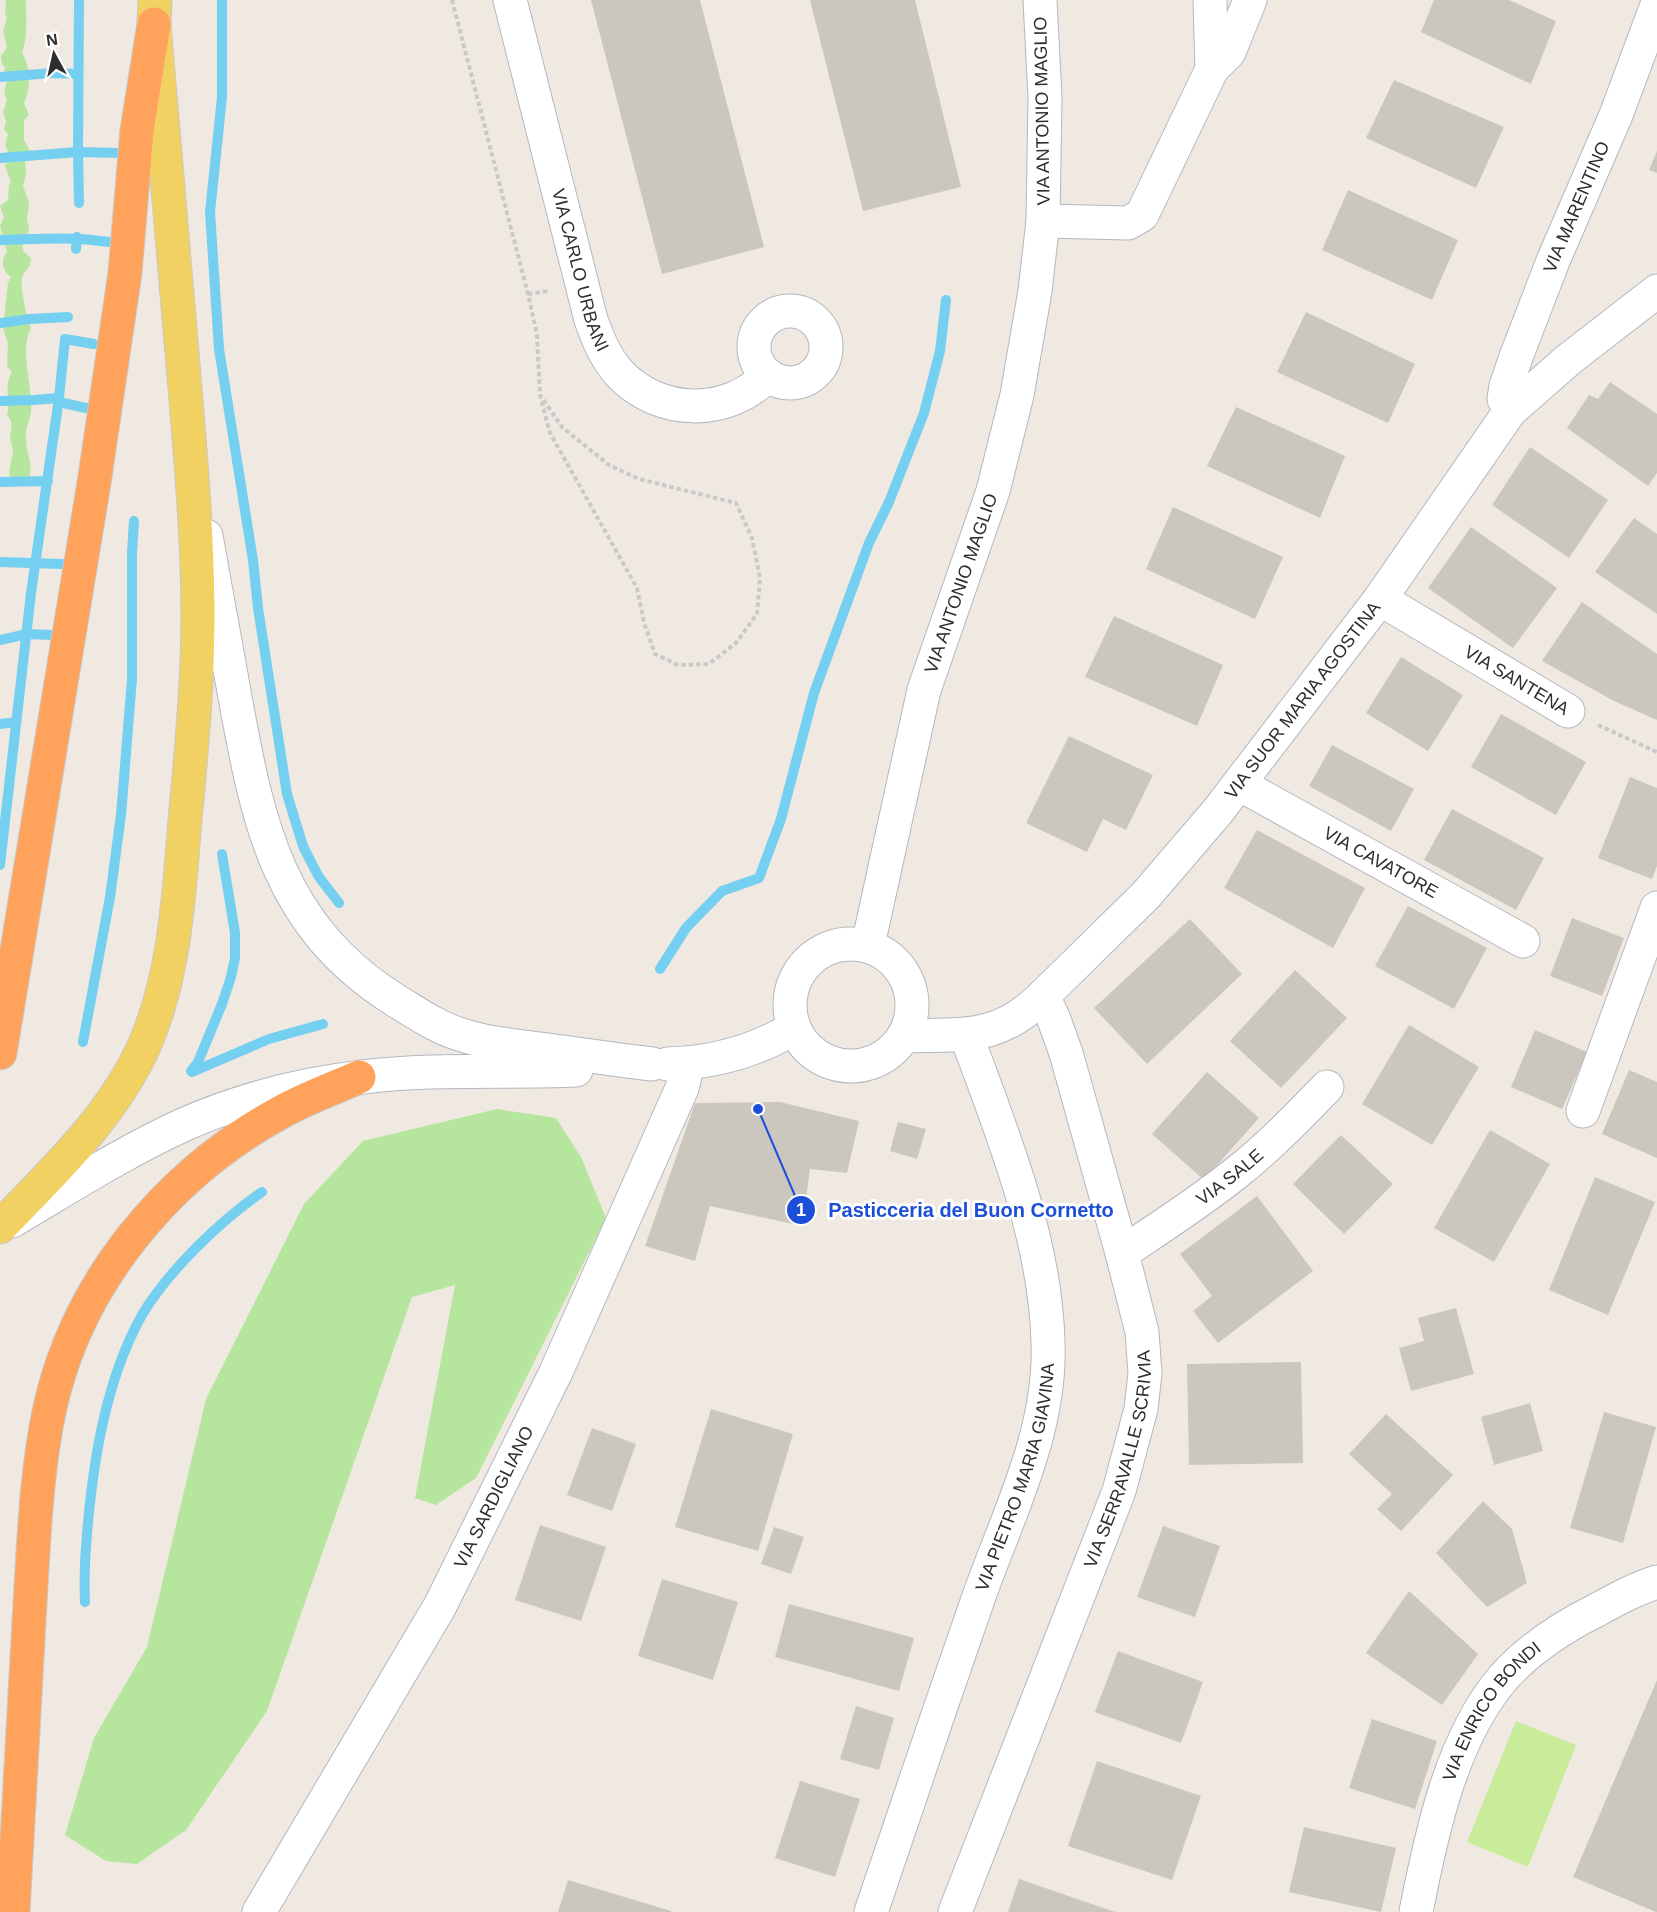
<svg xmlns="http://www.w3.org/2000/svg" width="1657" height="1912" font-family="Helvetica,sans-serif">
<rect width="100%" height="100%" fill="#efe9e1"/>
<g fill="#b6e59e">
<path d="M6 0H26C26 17 28 36 22 53 31 66 31 89 24 103L29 115 24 120V140L30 151 25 160 26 174 23 186 29 202 27 219 29 229 27 242 22 246 24 252 31 258C30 271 24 270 22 278 20 286 27 321 31 328 19 349 33 388 31 411 30 420 25 429 26 439 27 459 35 463 27 485H12C6 470 12 464 13 451 13 446 10 442 10 437 11 427 14 424 7 415 11 398 3 388 12 372L7 367 8 344 3 328 8 283 11 277C2 271 0 259 7 252L0 226 4 217 0 206 8 200 9 185 11 182 5 166 7 162 8 152 5 145 8 134 4 130 6 121 3 112 7 101 4 91 7 81 4 71 5 67 2 64 1 56 7 47 3 31 7 18 5 13Z"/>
<polygon points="497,1109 556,1118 581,1157 606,1218 476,1478 436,1505 415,1498 455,1285 412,1297 267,1711 186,1830 137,1864 106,1861 65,1835 94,1738 147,1647 206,1399 304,1204 363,1141"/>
</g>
<polygon fill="#c9ec9a" points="1516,1721 1576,1745 1528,1867 1467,1842"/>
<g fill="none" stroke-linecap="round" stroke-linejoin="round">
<g stroke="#75cff0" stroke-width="10">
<polyline points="79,0 78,152 79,203"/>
<polyline points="222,0 222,97 210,212 219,349 253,560 258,608 287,794 303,846 312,864 319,877 339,903"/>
<polyline points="0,77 53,73 78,74"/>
<polyline points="0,158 78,152 119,153"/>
<path d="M0 240C40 239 69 236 109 242"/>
<polyline points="76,249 77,237"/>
<polyline points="0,323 30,319 68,317"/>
<polyline points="0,401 34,400 59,398"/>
<polyline points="59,402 86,408"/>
<polyline points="0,482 48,481"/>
<polyline points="0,562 62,564"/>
<polyline points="0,640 27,634 52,635"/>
<polyline points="0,724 16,722"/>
<polyline points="0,865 31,593 59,398 65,339 94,344"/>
<polyline points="660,969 686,928 722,891 759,878 781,819 814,693 869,543 889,502 924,413 940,351 946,300"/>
<polyline points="83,1042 110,897 121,815 132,679 132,552 134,521"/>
<polyline points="191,1071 198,1062 222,1004 231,977 235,958 235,933 222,854"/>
<polyline points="192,1072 269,1039 323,1024"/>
<path d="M85 1602C84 1580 85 1557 87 1534 93 1461 106 1379 142 1315 168 1271 220 1221 262 1192"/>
</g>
</g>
<g fill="#cbc7bf">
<polygon points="591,0 700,0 764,247 662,274"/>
<polygon points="810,0 915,0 961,187 863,211"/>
<polygon points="1434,0 1509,0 1556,21 1531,84 1421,32"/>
<polygon points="1394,80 1504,127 1476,188 1366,138"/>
<polygon points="1657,151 1657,173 1649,170"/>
<polygon points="1348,190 1458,240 1432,300 1322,250"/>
<polygon points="1306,312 1415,364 1388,423 1277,372"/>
<polygon points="1610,382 1657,414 1657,473 1648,486 1567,428 1589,395 1598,399"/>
<polygon points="1236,407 1345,456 1320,518 1207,466"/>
<polygon points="1530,447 1608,500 1569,558 1492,505"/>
<polygon points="1173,507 1283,557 1255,619 1146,569"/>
<polygon points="1634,518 1657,534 1657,614 1595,572"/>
<polygon points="1471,527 1557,588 1513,648 1428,588"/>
<polygon points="1582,602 1657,654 1657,720 1614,701 1542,661"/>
<polygon points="1114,616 1223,665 1197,726 1085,677"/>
<polygon points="1401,657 1463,695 1428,751 1366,713"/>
<polygon points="1501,714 1586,762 1556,815 1471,767"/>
<polygon points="1069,736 1153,775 1126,830 1103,819 1087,852 1026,823"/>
<polygon points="1332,745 1414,789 1391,831 1309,786"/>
<polygon points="1630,777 1657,788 1657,866 1652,879 1598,858"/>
<polygon points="1452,809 1544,858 1516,910 1424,860"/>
<polygon points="1257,830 1365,888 1333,948 1224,888"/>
<polygon points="1408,906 1487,948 1454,1009 1375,966"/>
<polygon points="1572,918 1624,938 1602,996 1550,976"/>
<polygon points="1190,919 1242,974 1147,1064 1094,1008"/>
<polygon points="1295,970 1347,1018 1281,1088 1230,1041"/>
<polygon points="1409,1025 1479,1067 1432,1145 1362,1104"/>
<polygon points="1535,1030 1587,1052 1562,1109 1511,1087"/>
<polygon points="1629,1070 1657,1082 1657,1158 1602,1134"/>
<polygon points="1207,1072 1259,1118 1204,1180 1152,1134"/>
<polygon points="780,1102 859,1121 847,1173 810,1169 802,1226 710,1206 695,1261 645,1246 695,1103"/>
<polygon points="898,1122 926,1129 917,1159 890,1151"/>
<polygon points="1490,1130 1550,1164 1494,1262 1434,1228"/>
<polygon points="1341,1135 1393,1184 1344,1234 1293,1184"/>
<polygon points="1595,1177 1655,1202 1608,1315 1549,1290"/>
<polygon points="1257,1196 1313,1271 1218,1343 1193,1311 1212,1296 1180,1254"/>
<polygon points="1456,1308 1474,1374 1411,1391 1399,1348 1424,1341 1418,1318"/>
<polygon points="1301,1362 1303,1463 1189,1465 1187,1364"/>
<polygon points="1530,1403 1543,1451 1494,1465 1481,1417"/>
<polygon points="711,1409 793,1434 758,1551 675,1527"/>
<polygon points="1604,1412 1656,1427 1623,1543 1570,1528"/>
<polygon points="1386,1414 1453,1475 1401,1531 1377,1509 1392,1494 1349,1454"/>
<polygon points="592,1428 636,1444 612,1511 567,1495"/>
<polygon points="1483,1501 1512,1529 1527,1583 1487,1607 1436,1553"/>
<polygon points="540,1525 606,1547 581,1621 515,1600"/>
<polygon points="1163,1526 1220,1546 1195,1617 1137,1597"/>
<polygon points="774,1527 804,1537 791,1574 761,1564"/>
<polygon points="662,1579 738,1602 713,1680 638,1656"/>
<polygon points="1409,1591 1478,1654 1442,1705 1366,1653"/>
<polygon points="789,1604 914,1638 899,1691 775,1657"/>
<polygon points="1118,1651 1203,1682 1181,1743 1095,1712"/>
<polygon points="1657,1680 1657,1912 1656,1912 1573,1877"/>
<polygon points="856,1706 894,1718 879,1770 840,1759"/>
<polygon points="1372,1719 1437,1741 1415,1809 1349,1788"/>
<polygon points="1097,1761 1201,1796 1172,1880 1068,1846"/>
<polygon points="800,1781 860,1799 835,1877 775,1858"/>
<polygon points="1304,1827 1396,1848 1381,1912 1289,1892"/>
<polygon points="1019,1879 1115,1912 1008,1912"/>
<polygon points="568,1880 671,1911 671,1912 558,1912"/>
</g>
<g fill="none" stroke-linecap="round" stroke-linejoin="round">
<defs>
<g id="minor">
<path id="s1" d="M510 0 591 320C598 339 605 357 619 373 659 416 728 417 768 375"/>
<polyline points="1210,0 1212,69"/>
<polyline points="1043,221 1128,223 1142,215 1212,69 1229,52 1250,0"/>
<circle cx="790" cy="347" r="36"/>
<path id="s2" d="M1510 411 1504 399 1506 386 1516 357 1553 261 1616 115 1657 5"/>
<path d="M206 536C216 590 225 644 235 697 258 824 278 926 395 1000 415 1012 436 1027 459 1034 488 1044 518 1046 548 1050 583 1055 617 1060 652 1064"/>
<path id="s3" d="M1380 599 1568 711"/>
<path id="s4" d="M1239 784 1523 941"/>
<circle cx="851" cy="1005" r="61"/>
<path id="s5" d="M868 945 924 690 993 491 1017 395 1035 291 1043 221 1045 97 1040 0"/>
<path id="s6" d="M904 1036C963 1034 998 1041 1043 996L1146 895 1218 811 1380 599 1510 411 1568 360 1657 291"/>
<path d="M667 1064C713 1063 754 1052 794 1028"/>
<polyline points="1583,1111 1657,908"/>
<path d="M12 1221C68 1188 124 1152 183 1125 239 1100 302 1084 363 1077 433 1068 505 1073 576 1070"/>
<path id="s7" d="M1122 1253C1161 1227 1200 1202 1236 1173 1269 1147 1298 1117 1327 1087"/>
<path id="s8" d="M259 1912 440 1606 556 1372 682 1088 688 1064"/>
<path id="s9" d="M871 1912C906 1809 941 1705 977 1602 1006 1518 1052 1433 1048 1341 1045 1237 1002 1132 966 1035"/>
<path id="s10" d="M955 1912 1119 1491 1141 1409 1145 1373 1142 1332 1122 1253 1066 1053 1053 1017 1043 996"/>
<path id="s11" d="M1416 1912C1431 1835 1451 1739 1503 1678 1528 1650 1561 1628 1595 1611 1615 1600 1635 1589 1657 1582"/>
</g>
<path id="major" d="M0 1227C54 1171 113 1116 145 1044 175 974 179 895 185 820 190 768 195 715 197 662 201 564 191 463 183 365 173 251 164 138 154 24L155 0"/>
<g id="highway">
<polyline points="0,1053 94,483 125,273 137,130 154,24"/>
<path d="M13 1912C19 1809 24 1706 30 1603 34 1539 36 1475 49 1412 76 1283 168 1173 283 1111 307 1098 334 1088 359 1077"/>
</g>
</defs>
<use href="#minor" stroke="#b4b7c1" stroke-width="35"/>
<use href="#major" stroke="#c9c9c9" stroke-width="35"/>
<use href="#highway" stroke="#c9c9c9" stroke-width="35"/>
<g stroke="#c9c9c9" stroke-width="4" stroke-dasharray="4.5 3" stroke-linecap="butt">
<polyline points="452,0 528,294 537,335 540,395 550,433 637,588 644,623 655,654 678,665 709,664 736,643 757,614 760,578 752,538 736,503 639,479 609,465 562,427 540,395"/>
<polyline points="528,294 548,291"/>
<polyline points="1598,725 1657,752"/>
</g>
<use href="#minor" stroke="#fff" stroke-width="33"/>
<use href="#major" stroke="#f2d163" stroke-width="33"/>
<use href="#highway" stroke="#ffa35c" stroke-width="33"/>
</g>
<g text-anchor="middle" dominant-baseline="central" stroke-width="6" stroke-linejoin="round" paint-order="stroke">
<g font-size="18" fill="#2e2e2e" stroke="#fff">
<text transform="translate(1042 111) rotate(-91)">VIA ANTONIO MAGLIO</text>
<text stroke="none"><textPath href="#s2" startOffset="219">VIA MARENTINO</textPath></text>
<text stroke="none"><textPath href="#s1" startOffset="279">VIA CARLO URBANI</textPath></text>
<text stroke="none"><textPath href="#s5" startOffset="374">VIA ANTONIO MAGLIO</textPath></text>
<text stroke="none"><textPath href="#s3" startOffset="159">VIA SANTENA</textPath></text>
<text stroke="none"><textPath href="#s6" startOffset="544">VIA SUOR MARIA AGOSTINA</textPath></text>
<text stroke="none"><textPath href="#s4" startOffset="162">VIA CAVATORE</textPath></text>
<text stroke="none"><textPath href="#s7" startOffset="132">VIA SALE</textPath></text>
<text stroke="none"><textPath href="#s10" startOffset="483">VIA SERRAVALLE SCRIVIA</textPath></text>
<text stroke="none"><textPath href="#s9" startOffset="459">VIA PIETRO MARIA GIAVINA</textPath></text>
<text stroke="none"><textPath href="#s8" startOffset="477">VIA SARDIGLIANO</textPath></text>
<text stroke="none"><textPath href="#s11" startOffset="218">VIA ENRICO BONDI</textPath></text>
</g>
</g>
<path fill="none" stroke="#1d4ed8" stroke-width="2" d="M758 1109L801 1210"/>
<g fill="#1d4ed8" stroke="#fff" stroke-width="2">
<circle cx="758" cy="1109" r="6"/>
<circle cx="801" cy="1210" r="15"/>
</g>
<g font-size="18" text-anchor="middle" font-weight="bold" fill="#fff">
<text x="801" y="1216">1</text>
</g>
<g font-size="20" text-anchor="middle" font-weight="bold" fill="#1d4ed8" stroke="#fff" stroke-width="6" stroke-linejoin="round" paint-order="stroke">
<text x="971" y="1217">Pasticceria del Buon Cornetto</text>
</g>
<g transform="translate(54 54) rotate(352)" stroke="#ffffff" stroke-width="4.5" paint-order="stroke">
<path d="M0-4.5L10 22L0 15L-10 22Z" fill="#2e2e2e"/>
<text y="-9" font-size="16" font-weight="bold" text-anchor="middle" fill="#2e2e2e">N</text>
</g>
</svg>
